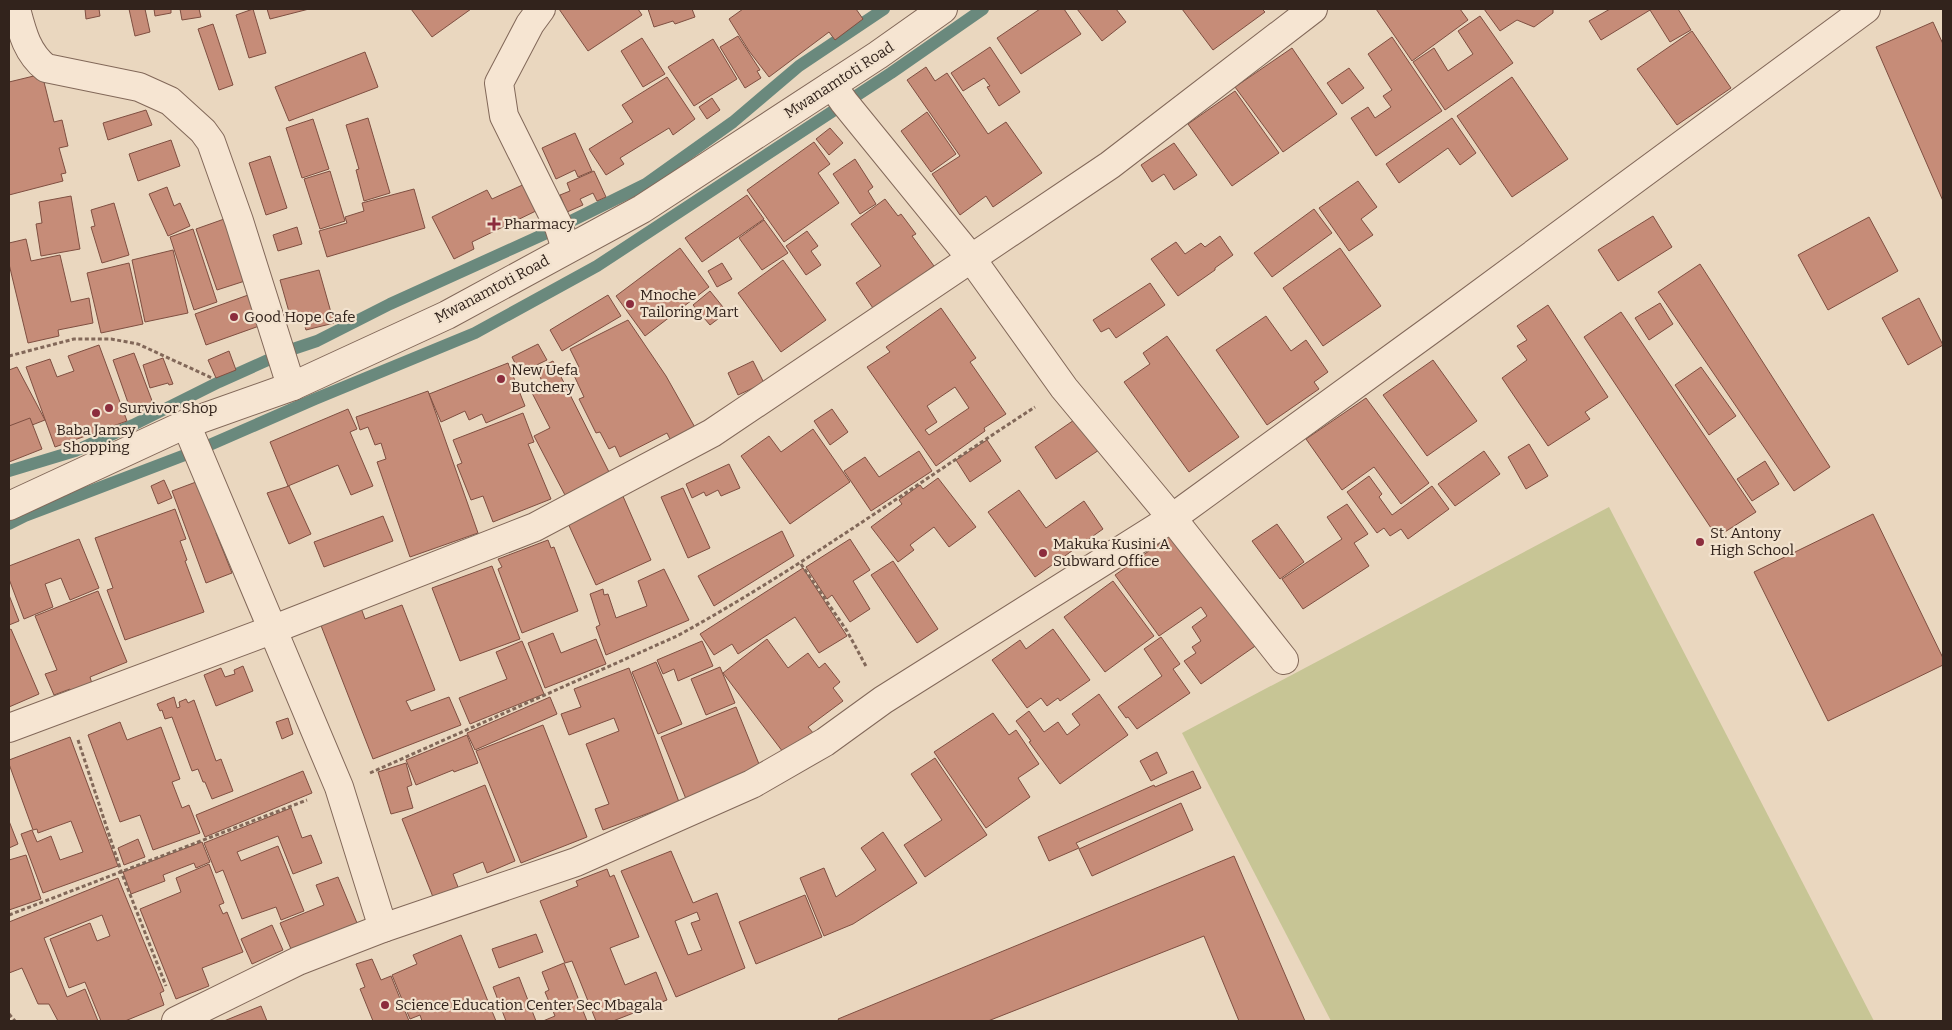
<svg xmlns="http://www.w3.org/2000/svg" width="1952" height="1030" font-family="Bitter,serif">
<rect width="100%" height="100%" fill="#ead7bf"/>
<polygon fill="#c7c595" points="1609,507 1874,1021 1331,1021 1182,733"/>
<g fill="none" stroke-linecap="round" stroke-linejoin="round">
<g stroke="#6a897d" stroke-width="12">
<polyline points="9,471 75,451 133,425 219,382 290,350 317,341 390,304 551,231 646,184 733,122 799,66 884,9"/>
<polyline points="9,524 25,516 198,450 315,399 475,333 597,266 891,73 983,9"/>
</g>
</g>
<g fill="#c68c78" stroke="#7f4f41" fill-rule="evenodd">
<polygon points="85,9 99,9 100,16 86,19"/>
<polygon points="129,9 145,9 150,32 135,36"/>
<polygon points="154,9 171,9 171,13 155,16"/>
<polygon points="180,9 199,9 201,17 182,20"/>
<polygon points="253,9 266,53 249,58 236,15"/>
<polygon points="267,9 309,9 270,19"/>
<polygon points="411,9 471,9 432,37"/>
<polygon points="559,9 638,9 642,15 588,51"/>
<polygon points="648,9 692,9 695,17 675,24 673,21 654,27"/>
<polygon points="743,9 856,9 863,19 835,40 829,32 769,77 749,51 729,19"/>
<polygon points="1040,9 1064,9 1081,34 1021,74 997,38"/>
<polygon points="1077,9 1116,9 1126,22 1102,41"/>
<polygon points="1182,9 1262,9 1265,12 1213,50"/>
<polygon points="1376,9 1460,9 1468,20 1412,61"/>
<polygon points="1484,9 1553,9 1553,13 1534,27 1517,20 1500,31"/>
<polygon points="1610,9 1678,9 1691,30 1670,42 1650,10 1601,40 1589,21"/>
<polygon points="1480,16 1513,63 1445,110 1413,62 1434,48 1448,71 1473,54 1458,31"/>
<polygon points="1933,22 1943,44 1943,201 1876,47"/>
<polygon points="213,24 233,85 219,90 198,29"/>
<polygon points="1692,31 1731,88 1677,125 1637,69"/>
<polygon points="738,36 760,70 757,71 761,78 745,88 720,47"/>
<polygon points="1392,37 1442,111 1376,156 1351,118 1368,107 1375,118 1391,107 1383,96 1392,90 1368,54"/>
<polygon points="642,38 665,74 643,87 621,51"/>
<polygon points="713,39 737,79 694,106 668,67"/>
<polygon points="990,47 1020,92 999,106 987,87 990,86 984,78 963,91 951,73"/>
<polygon points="1292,48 1337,114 1283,152 1235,87"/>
<polygon points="365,52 378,87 289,121 275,87"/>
<polygon points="926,67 935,81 947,73 988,134 1006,122 1042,173 993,207 986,196 960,215 932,174 960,156 907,80"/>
<polygon points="1349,68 1364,88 1342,104 1327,83"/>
<polygon points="42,74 54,122 62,120 68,146 59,148 66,173 61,174 63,181 9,195 9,82"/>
<polygon points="667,77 695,119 673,135 669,128 620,158 624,164 606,175 589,149 633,122 622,105"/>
<polygon points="1512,77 1568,159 1512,197 1457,116"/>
<polygon points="1235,91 1279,153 1232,186 1188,124"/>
<polygon points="712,98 720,110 707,119 699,107"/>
<polygon points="146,110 152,125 108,140 103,123"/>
<polygon points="927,112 956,154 931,172 901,131"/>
<polygon points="368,118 390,193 364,201 356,170 359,169 346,125"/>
<polygon points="1452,118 1476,153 1460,165 1448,148 1399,183 1386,164"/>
<polygon points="313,119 329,169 302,178 286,128"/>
<polygon points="830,128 843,143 829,155 816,139"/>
<polygon points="575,133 592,171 578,177 575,170 556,179 542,148"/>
<polygon points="171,140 180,166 138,181 129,154"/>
<polygon points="814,142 830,164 818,173 839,203 784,242 747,190"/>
<polygon points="1174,143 1197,175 1174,190 1164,174 1152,182 1141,165"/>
<polygon points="270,156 287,208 266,215 249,163"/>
<polygon points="855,159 873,187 868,191 876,204 860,214 833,174"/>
<polygon points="330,171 345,221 320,229 304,179"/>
<polygon points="594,171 606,197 597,201 593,193 580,199 583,205 567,212 560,195 570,191 567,183"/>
<polygon points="1358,181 1377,207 1361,219 1373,235 1349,251 1319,208"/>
<polygon points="529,182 542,208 472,242 474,249 454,259 432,217 487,190 492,199"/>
<polygon points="167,187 174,206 180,203 190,226 168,236 149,194"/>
<polygon points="414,189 425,228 327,257 319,231 347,223 345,217 364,211 362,203"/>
<polygon points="747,195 764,219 702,262 685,238"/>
<polygon points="71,196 80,249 41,256 36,224 42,223 39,202"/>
<polygon points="885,199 898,216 901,214 916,234 912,236 934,266 902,289 877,314 856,283 881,266 851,224"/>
<polygon points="114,203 129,255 102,263 91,227 95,226 91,210"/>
<polygon points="1314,209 1332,233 1272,277 1254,253"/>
<polygon points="1653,216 1672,247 1618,281 1598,250"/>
<polygon points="1869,217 1898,271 1828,310 1798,255"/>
<polygon points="227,218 248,280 217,290 196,229"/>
<polygon points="764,220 788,253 762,270 739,238"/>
<polygon points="297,227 302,244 278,251 273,235"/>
<polygon points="193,229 217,302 194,310 170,237"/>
<polygon points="807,231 818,246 811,251 821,265 806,275 786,246"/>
<polygon points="1220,236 1233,255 1215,268 1215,270 1178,296 1151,259 1176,242 1185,254 1201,243 1205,247"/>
<polygon points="26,239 31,261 60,255 71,302 89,298 93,323 58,330 59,336 28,343 9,264 9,243"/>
<polygon points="680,248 709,287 645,336 616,296"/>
<polygon points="1340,248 1381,306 1323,346 1283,288"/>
<polygon points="173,250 188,313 145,322 132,260"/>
<polygon points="783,260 826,320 781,352 738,293"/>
<polygon points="129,263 143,324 101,333 87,273"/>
<polygon points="722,263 732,279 717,287 708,271"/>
<polygon points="1700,264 1830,467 1794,491 1658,292"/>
<polygon points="319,270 334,323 306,330 302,316 291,319 280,280"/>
<polygon points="1150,283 1165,305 1116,338 1109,328 1101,332 1093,320"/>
<polygon points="710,291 727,312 710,325 693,305"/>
<polygon points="251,294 262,325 206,345 195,314"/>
<polygon points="608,295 621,316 562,351 550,330"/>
<polygon points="1919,298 1943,345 1908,365 1882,318"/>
<polygon points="1660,303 1673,324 1649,340 1635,318"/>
<polygon points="1548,305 1608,397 1585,412 1590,419 1548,446 1502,378 1527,360 1517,346 1527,340 1517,326"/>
<path d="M941 308 976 358 970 362 1006 414 984 428 985 431 936 466 867 367 890 352 886 347ZM955 387 969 408 929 435 925 430 937 422 927 406Z"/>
<polygon points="1621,312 1756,512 1717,537 1584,337"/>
<polygon points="1266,316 1291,351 1306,340 1328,372 1314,382 1319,389 1267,425 1216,350"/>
<polygon points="628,320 666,376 697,431 672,443 667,433 620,457 615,446 609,449 600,432 596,433 579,399 584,397 572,371 579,367 570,349"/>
<polygon points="1167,336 1239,437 1189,472 1124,382 1150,364 1143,353"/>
<polygon points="538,344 547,360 520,373 512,357"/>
<polygon points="99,345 127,421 55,447 26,367 50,359 57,377 74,371 68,356"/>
<polygon points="229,351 236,370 216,378 208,360"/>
<polygon points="134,353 154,406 132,414 113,360"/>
<polygon points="163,358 173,384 169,385 168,383 150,388 143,365"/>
<polygon points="1433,360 1477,421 1427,456 1383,395"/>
<polygon points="553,361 609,472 565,495 534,436 550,428 530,389 543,383 536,369"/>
<polygon points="753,361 764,383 738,395 728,373"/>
<polygon points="508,363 525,406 486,423 482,414 469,420 465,411 441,422 429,394"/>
<polygon points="17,367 45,420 9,434 9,370"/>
<polygon points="1701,367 1736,416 1709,435 1675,385"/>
<polygon points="428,391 478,533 410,557 377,462 386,459 381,443 375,445 368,427 360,430 356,417"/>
<polygon points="1366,398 1429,483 1401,504 1374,467 1342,490 1306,439"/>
<polygon points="348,409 357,429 350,432 373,486 351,495 338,465 288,486 270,442"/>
<polygon points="832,409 848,432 830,445 814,421"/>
<polygon points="523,413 534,442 528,444 551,499 493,522 483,496 471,500 457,465 462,463 453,440"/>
<polygon points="30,418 42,449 9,462 9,426"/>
<polygon points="1077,418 1099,450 1056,479 1035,447"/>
<polygon points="813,429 850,482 790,524 741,456 769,436 781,452"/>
<polygon points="987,440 1001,461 970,482 956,460"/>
<polygon points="1529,444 1548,476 1526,489 1508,457"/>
<polygon points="919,451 932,471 871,511 844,471 865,457 879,477"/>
<polygon points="1484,451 1500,474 1455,506 1438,484"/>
<polygon points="1765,461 1779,484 1752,501 1737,479"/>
<polygon points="729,464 740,488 721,496 718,490 706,496 704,492 692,498 686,484"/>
<polygon points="1369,476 1382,494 1379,497 1392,515 1432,486 1449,509 1408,539 1401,529 1390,536 1384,528 1377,533 1347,492"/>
<polygon points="938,478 976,527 949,547 934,527 910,545 914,550 898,562 871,527 902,504 899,500 920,485 923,489"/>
<polygon points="204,479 223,530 216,533 232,573 206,583 172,491"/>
<polygon points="164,480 172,498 158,504 151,486"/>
<polygon points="289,486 311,534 289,544 267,493"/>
<polygon points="683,488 710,548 688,558 661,497"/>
<polygon points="1019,490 1046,528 1084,501 1103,529 1035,577 988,512"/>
<polygon points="622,494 651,560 596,585 566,519"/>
<polygon points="1347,504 1368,534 1354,543 1369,566 1303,609 1282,579 1342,539 1327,517"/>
<polygon points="175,509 186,539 180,541 187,560 185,561 204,612 125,640 107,590 113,588 95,538"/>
<polygon points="1873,514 1943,658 1943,665 1828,721 1754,572"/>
<polygon points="383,516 393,541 324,567 314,542"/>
<polygon points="1277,524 1304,562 1280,579 1252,541"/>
<polygon points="1180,529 1261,642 1201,684 1184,661 1196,653 1192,647 1201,641 1192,627 1207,616 1201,607 1159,636 1115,575"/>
<polygon points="782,531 794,556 714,606 698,576"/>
<polygon points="79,539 99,588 70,600 61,578 45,584 53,607 24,619 9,579 9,566"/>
<polygon points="850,539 870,570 853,581 870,609 850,622 832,595 827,599 806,567"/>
<polygon points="548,540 551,548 554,547 578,611 522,633 498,569 502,567 498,559"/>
<polygon points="893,561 938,629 917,643 871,575"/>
<polygon points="492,566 520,639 460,661 432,588"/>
<polygon points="803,568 847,636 819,653 795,617 738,654 732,644 714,655 700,634"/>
<polygon points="664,569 689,620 606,655 596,627 600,625 590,594 603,589 604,595 608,594 616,618 647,606 638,581"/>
<polygon points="1113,581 1154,636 1105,672 1064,617"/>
<polygon points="98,591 127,662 90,677 93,687 72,695 70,689 54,695 45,674 57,670 35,616"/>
<polygon points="9,595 19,621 9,625"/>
<polygon points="402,605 435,690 406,701 411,711 449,697 461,725 373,759 320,623 361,608 365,619"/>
<polygon points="11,629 39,694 9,707 9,630"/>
<polygon points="1053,629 1090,680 1060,701 1058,698 1047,706 1041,698 1027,708 992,660 1020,640 1026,649"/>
<polygon points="553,633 561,653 596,639 606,664 545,688 528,643"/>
<polygon points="1161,637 1180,664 1173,669 1190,693 1137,729 1128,717 1126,718 1118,707 1162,676 1144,649"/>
<polygon points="767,639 788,668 808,653 819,668 825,663 840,682 833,688 843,701 808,727 814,734 786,756 723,673"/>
<polygon points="522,641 544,694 470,724 459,698 507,679 496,652"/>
<polygon points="702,641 713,666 678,681 674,669 663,674 657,660"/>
<polygon points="656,662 682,724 658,734 632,672"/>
<polygon points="243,666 253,691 216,706 204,675 221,668 225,677 235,674 234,670"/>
<polygon points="720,667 735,703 706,715 691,679"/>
<polygon points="629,668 679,802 603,830 595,809 609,804 586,744 619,731 614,718 569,735 561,714 581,707 574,689"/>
<polygon points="1099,694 1128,735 1060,784 1029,742 1031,741 1016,721 1029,711 1044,732 1058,722 1067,735 1080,725 1072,714"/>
<polygon points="174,697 177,708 180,707 179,702 186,699 188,703 194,700 216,761 221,759 233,791 212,799 205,782 203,782 198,769 192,771 172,717 165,719 162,710 160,711 157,704"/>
<polygon points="550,697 557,714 475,750 467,733"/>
<polygon points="736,707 761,769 686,799 661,737"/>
<polygon points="993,713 1009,735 1016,730 1039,764 1018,778 1030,797 986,828 934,752"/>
<polygon points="288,718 293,734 282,739 276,722"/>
<polygon points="120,722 127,740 161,727 180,779 172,782 182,808 189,805 200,833 153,850 140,815 120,822 88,735"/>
<polygon points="543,725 587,837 521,863 476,751"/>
<polygon points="467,735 478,763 454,772 453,770 416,785 406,760"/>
<polygon points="70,737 118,866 43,893 21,834 32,830 37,842 51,836 60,860 83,852 71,821 38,833 37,829 33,830 9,764 9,760"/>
<polygon points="1157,752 1167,773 1151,781 1140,761"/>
<polygon points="935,758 987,835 925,877 904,845 942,820 911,774"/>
<polygon points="406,763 412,785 407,787 413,808 391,814 378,772"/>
<polygon points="303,771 312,793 205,837 196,815"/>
<polygon points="1193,771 1201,788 1076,843 1079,848 1049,861 1038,837 1154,785 1155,787"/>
<polygon points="485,785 515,861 487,873 483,862 453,874 458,887 433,897 402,819"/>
<polygon points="1181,803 1193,830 1092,876 1079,849"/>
<polygon points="291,808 302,838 311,835 322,863 293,874 278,836 237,852 241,861 278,846 304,911 281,920 276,907 242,919 223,870 216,873 204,843"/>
<polygon points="9,821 18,844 9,848"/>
<polygon points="883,832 917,883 853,924 824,936 800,878 824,868 836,897 876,870 861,848"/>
<polygon points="138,839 145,857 124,865 118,848"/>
<polygon points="202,842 210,862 196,868 194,863 163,875 165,881 131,894 123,872"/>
<path d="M671 851 693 903 717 893 745 968 676 997 621 871ZM697 912 700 920 691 923 702 950 688 955 675 921Z"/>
<polygon points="26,855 41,899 9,910 9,860"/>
<polygon points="1234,856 1305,1021 1239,1021 1204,936 988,1021 839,1021 838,1019"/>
<polygon points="209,864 224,903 219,905 223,914 227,912 243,952 202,968 209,986 176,999 140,909 181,892 176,878"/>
<polygon points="607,869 610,877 614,875 639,937 610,948 625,985 656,972 667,1000 613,1021 596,1021 572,961 565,963 540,901 578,886 576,881"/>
<polygon points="338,877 357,923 291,949 280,923 324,905 316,885"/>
<polygon points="118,878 164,991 160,993 164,1005 125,1021 101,1021 85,982 69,988 50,939 90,923 97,941 110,936 102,915 44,938 67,997 85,989 98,1021 58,1021 49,1004 38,1004 22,968 9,973 9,922"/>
<polygon points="805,895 822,937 756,964 739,922"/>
<polygon points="272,925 283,950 252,964 241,939"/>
<polygon points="536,934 543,952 499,968 492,949"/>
<polygon points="461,935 496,1021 422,1021 420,1015 410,1019 392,975 417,964 413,955"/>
<polygon points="372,959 381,980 391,976 409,1021 373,1021 360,989 365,987 356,964"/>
<polygon points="564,963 571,980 587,1021 543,1021 555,1016 545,992 549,990 542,972"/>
<polygon points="519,977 536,1021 506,1021 493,987"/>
<polygon points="261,1006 267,1021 224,1021"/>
</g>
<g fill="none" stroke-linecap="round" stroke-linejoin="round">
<defs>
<g id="minor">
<path d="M16 9C22 32 27 53 46 68L139 87 170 101 203 131 211 142 239 221 287 373 293 386"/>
<polyline points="541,9 530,24 499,83 504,116 559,227 566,249"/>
<polyline points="832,85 844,102 971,258 1064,388 1172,518 1284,660"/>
<polyline points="186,424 339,787 383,928"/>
<polyline points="9,506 186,424 293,386 447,315 642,209 878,55 943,9"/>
<polyline points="9,728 274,629 535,527 712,433 1110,165 1313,9"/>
<polyline points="176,1021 298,961 383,928 576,862 752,784 825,742 883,700 1172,518 1443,321 1866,9"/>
</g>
</defs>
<use href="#minor" stroke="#826859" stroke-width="30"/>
<g stroke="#826859" stroke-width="3" stroke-dasharray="4 2.5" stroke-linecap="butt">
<polyline points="9,356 74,339 111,339 138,344 212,378"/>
<polyline points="801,564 847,631 867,668"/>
<polyline points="78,740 122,874 166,986"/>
<path d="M370 773 677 636C801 568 916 484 1035 407"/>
<polyline points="9,915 307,800"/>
<polyline points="9,1014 15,1021"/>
</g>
<use href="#minor" stroke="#f6e5d2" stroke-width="28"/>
</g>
<g fill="#8c2d3d" stroke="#f2e2ce" stroke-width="2">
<path d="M491.5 216.5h5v5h5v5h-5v5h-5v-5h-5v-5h5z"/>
<circle cx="630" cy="304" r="5"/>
<circle cx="234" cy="317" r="5"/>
<circle cx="501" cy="379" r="5"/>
<circle cx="109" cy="408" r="5"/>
<circle cx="96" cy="413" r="5"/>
<circle cx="1700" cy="542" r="5"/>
<circle cx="1043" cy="553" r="5"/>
<circle cx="385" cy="1005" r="5"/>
</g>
<g text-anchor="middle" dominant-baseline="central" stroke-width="4.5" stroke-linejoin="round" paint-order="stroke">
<g font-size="15" fill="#32231c" stroke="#f2e2ce">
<text transform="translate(839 80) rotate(-33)">Mwanamtoti Road</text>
<text transform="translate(492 289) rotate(-28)">Mwanamtoti Road</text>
</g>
<g font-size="15" fill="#32231c" stroke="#f2e2ce" text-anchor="start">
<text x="504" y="224">Pharmacy</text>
<text x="640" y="295">Mnoche<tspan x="640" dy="17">Tailoring Mart</tspan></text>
<text x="244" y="317">Good Hope Cafe</text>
<text x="511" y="370">New Uefa<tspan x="511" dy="17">Butchery</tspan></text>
<text x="119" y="408">Survivor Shop</text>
<text x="96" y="430" text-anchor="middle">Baba Jamsy<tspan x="96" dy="17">Shopping</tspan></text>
<text x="1710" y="533">St. Antony<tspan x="1710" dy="17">High School</tspan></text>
<text x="1053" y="544">Makuka Kusini A<tspan x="1053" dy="17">Subward Office</tspan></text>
<text x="395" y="1005">Science Education Center Sec Mbagala</text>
</g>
</g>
<rect width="1952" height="1030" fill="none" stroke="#32231c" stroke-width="20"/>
</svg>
